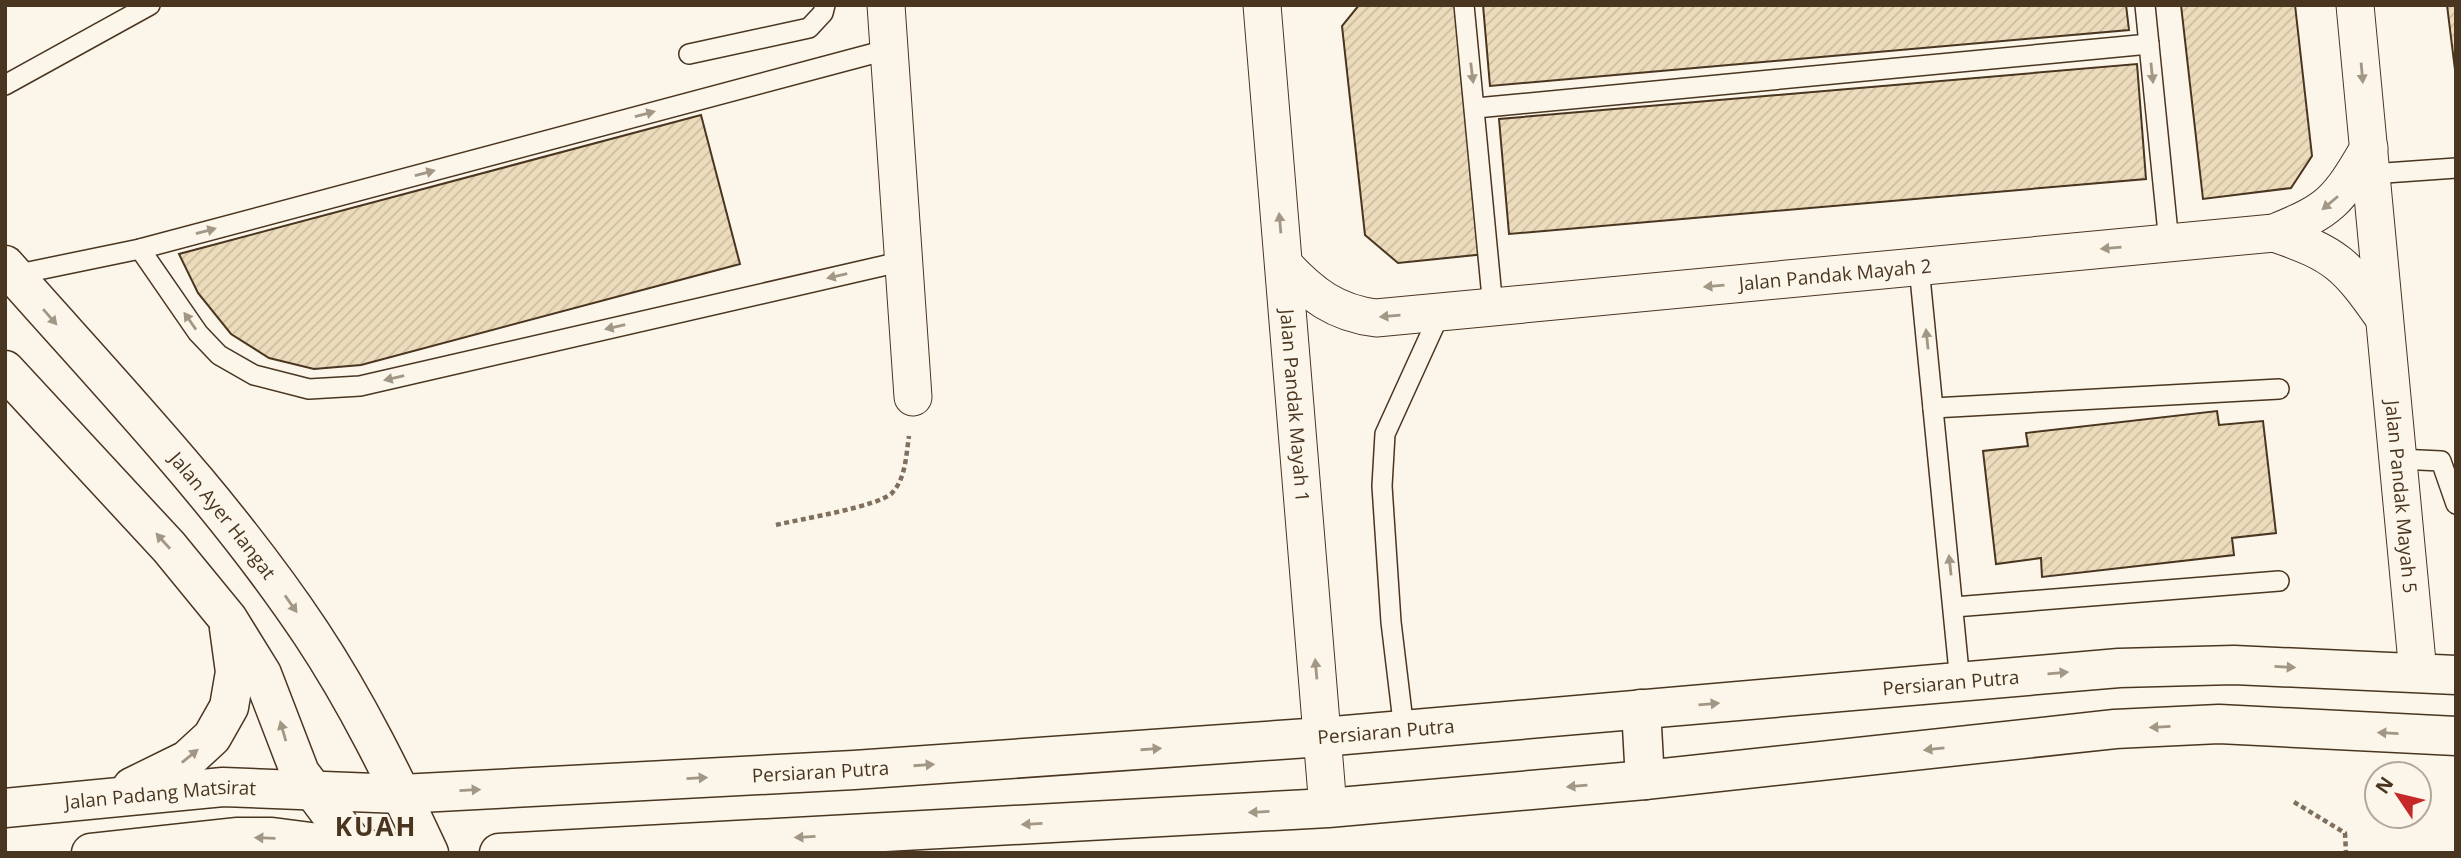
<svg xmlns="http://www.w3.org/2000/svg" width="2461" height="858" font-family="'Open Sans',sans-serif">
<defs>
<pattern id="building-hatch" width="6" height="6" patternUnits="userSpaceOnUse" patternTransform="scale(1.75)"><rect width="6" height="6" fill="#ecdcbc"/><path d="M-1 1l2-2M0 6l6-6M5 7l2-2" fill="none" stroke="#ccbda1"/></pattern>
</defs>
<rect width="100%" height="100%" fill="#fbf6e9"/>
<g fill="url(#building-hatch)" stroke="#4a3520" stroke-width="2">
<polygon points="1359,5 1459,5 1485,254 1398,263 1365,235 1342,26"/>
<polygon points="1483,5 2126,5 2129,30 1490,86"/>
<polygon points="2181,5 2295,5 2312,156 2291,188 2203,199"/>
<polygon points="2447,5 2456,5 2456,78"/>
<polygon points="2137,64 2146,179 1509,234 1499,119"/>
<polygon points="701,115 740,264 361,365 314,369 269,358 231,334 198,293 179,254"/>
<polygon points="2217,411 2219,425 2263,421 2276,533 2232,538 2234,555 2042,577 2041,558 1996,564 1983,451 2028,446 2026,433"/>
</g>
<g fill="none" stroke-linecap="round" stroke-linejoin="round">
<defs>
<g id="service">
<polyline points="1464,5 1493,308"/>
<polyline points="2145,5 2169,243"/>
<polyline points="689,54 809,28 823,13 825,5"/>
<polyline points="5,85 150,5"/>
<polyline points="1476,108 2149,44"/>
<polyline points="2371,174 2456,168"/>
<polyline points="140,249 198,333 219,355 254,375 309,389 360,386 904,261"/>
<polyline points="1919,267 1960,682"/>
<polyline points="14,275 140,249 890,49"/>
<polyline points="1933,408 2279,389"/>
<polyline points="2398,459 2441,461 2456,504"/>
<polyline points="1954,607 2279,581"/>
<polyline points="1404,730 1391,622 1382,486 1385,434 1441,311"/>
</g>
<g id="minor">
<polyline points="886,5 913,397"/>
<path id="s1" d="M1262 5 1328 808"/>
<path id="s2" d="M2355 5 2418 673"/>
<path d="M2274 233C2336 254 2347 265 2384 318"/>
<path id="s3" d="M1284 265C1311 294 1335 313 1376 318L2274 233C2331 210 2338 201 2369 148"/>
</g>
<g id="secondary">
<polyline points="1641,709 1645,780"/>
<path id="s4" d="M401 794 854 770 1322 737 2119 668 2234 665 2456 675"/>
<polyline points="499,853 1328,808 1645,780 2115,729 2219,724 2456,736"/>
</g>
<g id="primary">
<path id="s5" d="M5 265C110 384 223 501 311 633 357 702 394 778 429 853"/>
<polyline points="5,370 169,547 228,619 262,674 300,773 357,849"/>
<polyline points="132,787 187,760 212,737 229,707 235,672 229,628"/>
<path id="s6" d="M5 808 223 787 401 794"/>
<polyline points="91,853 238,837 272,837 396,853"/>
</g>
</defs>
<use href="#service" stroke="#4a3520" stroke-width="22"/>
<use href="#minor" stroke="#4a3520" stroke-width="39"/>
<use href="#secondary" stroke="#4a3520" stroke-width="41"/>
<use href="#primary" stroke="#4a3520" stroke-width="41"/>
<g stroke="#7f6f5c" stroke-width="4.5" stroke-dasharray="5 3.5" stroke-linecap="butt">
<path d="M776 525C800 519 877 507 892 493 906 478 906 455 909 436"/>
<polyline points="2294,802 2345,833 2346,853"/>
</g>
<use href="#service" stroke="#fbf6e9" stroke-width="19"/>
<use href="#minor" stroke="#fbf6e9" stroke-width="37"/>
<use href="#secondary" stroke="#fbf6e9" stroke-width="38"/>
<use href="#primary" stroke="#fbf6e9" stroke-width="38"/>
</g>
<defs><path id="oneway-solid" d="M-6-.8H1V-3.2L6.5 0L1 3.2V.8H-6Z" transform="scale(1.75)"/></defs>
<g fill="#a29684">
<use href="#oneway-solid" transform="translate(1472 73) rotate(83)"/>
<use href="#oneway-solid" transform="translate(2152 73) rotate(84)"/>
<use href="#oneway-solid" transform="translate(2362 73) rotate(85)"/>
<use href="#oneway-solid" transform="translate(645 114) rotate(-15)"/>
<use href="#oneway-solid" transform="translate(425 173) rotate(-15)"/>
<use href="#oneway-solid" transform="translate(2330 203) rotate(140)"/>
<use href="#oneway-solid" transform="translate(1280 223) rotate(-95)"/>
<use href="#oneway-solid" transform="translate(206 231) rotate(-15)"/>
<use href="#oneway-solid" transform="translate(2111 248) rotate(175)"/>
<use href="#oneway-solid" transform="translate(837 276) rotate(167)"/>
<use href="#oneway-solid" transform="translate(1714 286) rotate(175)"/>
<use href="#oneway-solid" transform="translate(1390 316) rotate(175)"/>
<use href="#oneway-solid" transform="translate(50 317) rotate(49)"/>
<use href="#oneway-solid" transform="translate(190 321) rotate(-125)"/>
<use href="#oneway-solid" transform="translate(615 327) rotate(167)"/>
<use href="#oneway-solid" transform="translate(1927 339) rotate(-96)"/>
<use href="#oneway-solid" transform="translate(394 378) rotate(167)"/>
<use href="#oneway-solid" transform="translate(163 541) rotate(-132)"/>
<use href="#oneway-solid" transform="translate(1950 565) rotate(-96)"/>
<use href="#oneway-solid" transform="translate(291 604) rotate(55)"/>
<use href="#oneway-solid" transform="translate(2285 667) rotate(3)"/>
<use href="#oneway-solid" transform="translate(1316 669) rotate(-95)"/>
<use href="#oneway-solid" transform="translate(2058 673) rotate(-5)"/>
<use href="#oneway-solid" transform="translate(1709 704) rotate(-5)"/>
<use href="#oneway-solid" transform="translate(2160 727) rotate(177)"/>
<use href="#oneway-solid" transform="translate(283 731) rotate(-106)"/>
<use href="#oneway-solid" transform="translate(2388 733) rotate(-177)"/>
<use href="#oneway-solid" transform="translate(1151 749) rotate(-4)"/>
<use href="#oneway-solid" transform="translate(1934 749) rotate(174)"/>
<use href="#oneway-solid" transform="translate(190 756) rotate(-39)"/>
<use href="#oneway-solid" transform="translate(924 765) rotate(-4)"/>
<use href="#oneway-solid" transform="translate(697 778) rotate(-3)"/>
<use href="#oneway-solid" transform="translate(1577 786) rotate(175)"/>
<use href="#oneway-solid" transform="translate(470 790) rotate(-3)"/>
<use href="#oneway-solid" transform="translate(1259 812) rotate(177)"/>
<use href="#oneway-solid" transform="translate(1032 824) rotate(177)"/>
<use href="#oneway-solid" transform="translate(805 837) rotate(177)"/>
<use href="#oneway-solid" transform="translate(265 838) rotate(-178)"/>
</g>
<g text-anchor="middle" dominant-baseline="central" stroke-width="5" stroke-linejoin="round" paint-order="stroke">
<g font-size="19" fill="#4a3520" stroke="#fbf6e9">
<text stroke="none"><textPath href="#s3" startOffset="570">Jalan Pandak Mayah 2</textPath></text>
<text stroke="none"><textPath href="#s1" startOffset="402">Jalan Pandak Mayah 1</textPath></text>
<text stroke="none"><textPath href="#s2" startOffset="494">Jalan Pandak Mayah 5</textPath></text>
<text stroke="none"><textPath href="#s5" startOffset="332">Jalan Ayer Hangat</textPath></text>
<text stroke="none"><textPath href="#s4" startOffset="1554">Persiaran Putra</textPath></text>
<text stroke="none"><textPath href="#s4" startOffset="987">Persiaran Putra</textPath></text>
<text stroke="none"><textPath href="#s4" startOffset="420">Persiaran Putra</textPath></text>
<text stroke="none"><textPath href="#s6" startOffset="156">Jalan Padang Matsirat</textPath></text>
</g>
<g font-size="26" font-weight="bold" letter-spacing="2" fill="#4a3520" stroke="#fbf6e9">
<text x="376" y="826">KUAH</text>
</g>
</g>
<rect width="2461" height="858" fill="none" stroke="#4a3520" stroke-width="14"/>
<g transform="translate(2398 795) rotate(305)"><circle r="33" fill="#fbf6e9" stroke="#b4a999" stroke-width="2"/>
<path d="M0-5L12 26L0 18L-12 26Z" fill="#c62828"/>
<text y="-10" font-size="19" font-weight="bold" text-anchor="middle" fill="#4a3520">N</text>
</g>
</svg>
